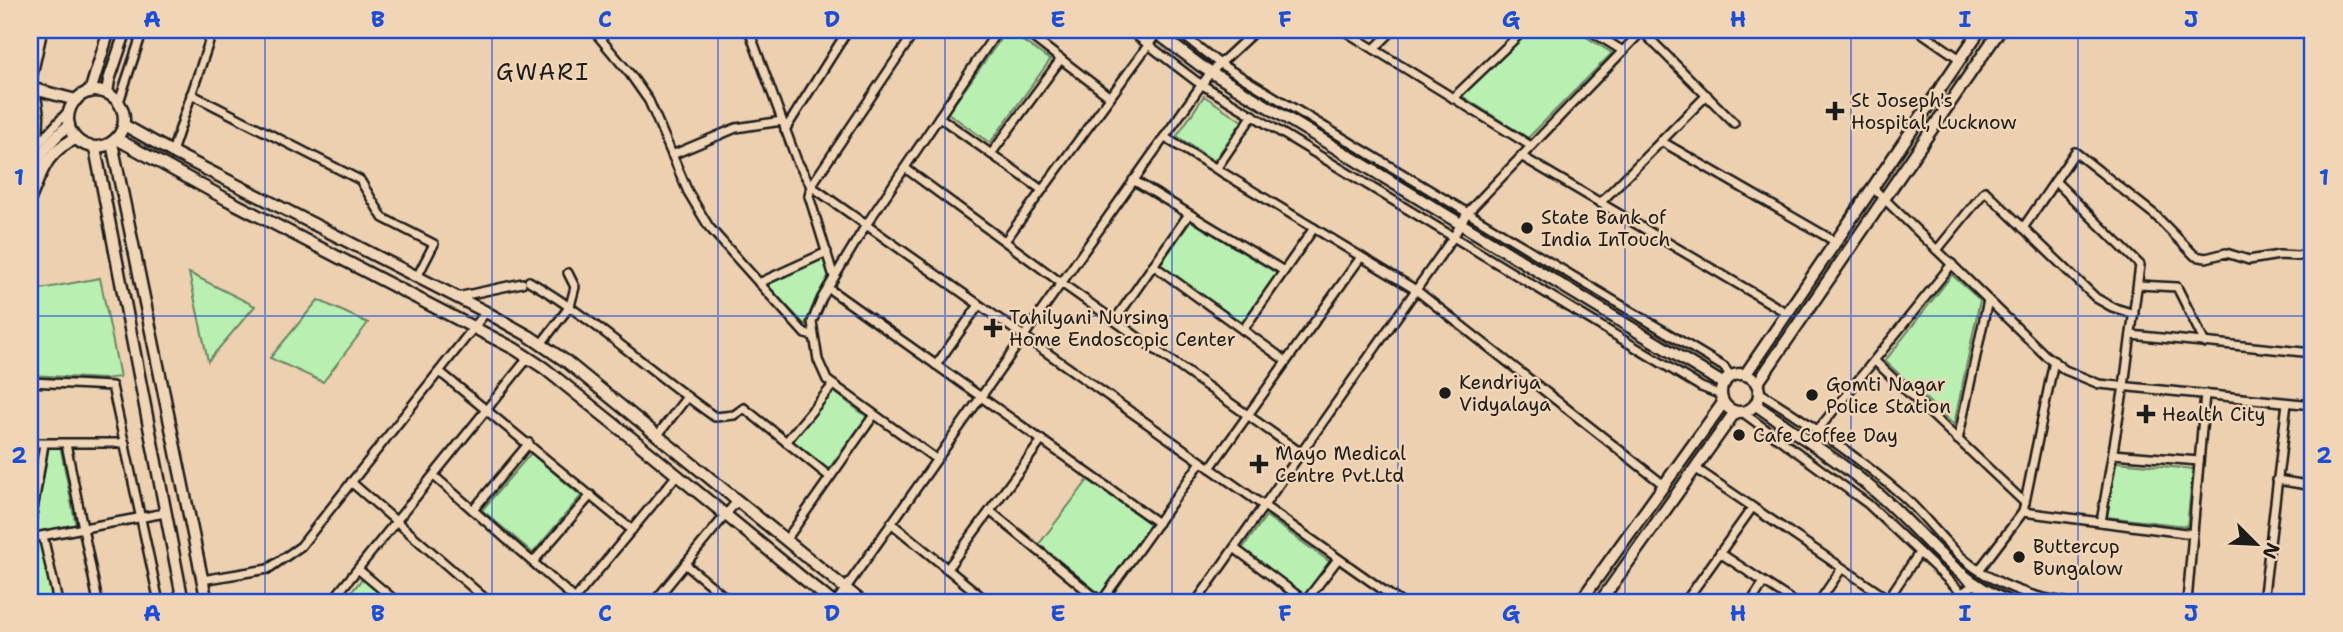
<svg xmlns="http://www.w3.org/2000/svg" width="2343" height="632" font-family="'Shantell Sans',sans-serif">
<rect width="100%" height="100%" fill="#edd0b0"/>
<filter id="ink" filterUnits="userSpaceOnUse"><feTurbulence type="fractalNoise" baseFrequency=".0143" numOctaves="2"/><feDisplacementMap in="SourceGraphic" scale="14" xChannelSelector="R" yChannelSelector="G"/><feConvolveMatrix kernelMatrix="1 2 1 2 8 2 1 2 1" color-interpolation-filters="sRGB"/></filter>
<g filter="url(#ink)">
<g fill="#b9efb1" stroke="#6a8666" stroke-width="2">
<polygon points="1007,30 1050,60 990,143 948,113"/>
<polygon points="1531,30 1575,30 1612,53 1528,138 1462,96"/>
<polygon points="1204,96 1242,121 1214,161 1177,136"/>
<polygon points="1191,221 1278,274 1244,324 1160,265"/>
<polygon points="824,257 829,275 816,298 805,325 766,284"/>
<polygon points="189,273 255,306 208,361"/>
<polygon points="1952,275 1980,300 1954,425 1885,361"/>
<polygon points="100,278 120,377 104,379 30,375 30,291"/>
<polygon points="318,300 368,323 323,382 270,358"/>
<polygon points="833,391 867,417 827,471 792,441"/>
<polygon points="49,445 60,445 76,526 34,532"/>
<polygon points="531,453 581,496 533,553 482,510"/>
<polygon points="2116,462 2193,469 2187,526 2107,517"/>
<polygon points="1088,480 1152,525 1101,595 1039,544"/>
<polygon points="1266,516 1330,562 1304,598 1240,552"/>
<polygon points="40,541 53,602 30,602 30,566 33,543"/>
<polygon points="362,579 389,602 343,602"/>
</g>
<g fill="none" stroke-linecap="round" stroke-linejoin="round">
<defs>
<g id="street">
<polyline points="593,30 630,74 649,101 688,192 709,227 805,334 813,336"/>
<polyline points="795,30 750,33 797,161 811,186 1400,602"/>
<polyline points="1023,30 1110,97"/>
<polyline points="1129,30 1196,81 1701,387 1721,395"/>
<polyline points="1176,30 1220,64 1724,367 1731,377"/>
<polyline points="1343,30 1531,146"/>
<polyline points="1589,30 1623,51"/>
<polyline points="1918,30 1960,59"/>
<polyline points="1642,31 1734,123"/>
<polyline points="1374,49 1393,30"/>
<polyline points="30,88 43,30"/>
<polyline points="191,94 360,180 383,218 434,244 417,277"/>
<polyline points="1453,98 1524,30"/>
<polyline points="119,102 143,30"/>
<polyline points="939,117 1042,190"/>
<polyline points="785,130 848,30"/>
<polyline points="1164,137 1416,290 1664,485"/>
<polyline points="1661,141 1836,242"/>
<polyline points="172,152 213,30"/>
<polyline points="30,153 70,109"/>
<polyline points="991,154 1061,59"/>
<polyline points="672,155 736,128 782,121"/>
<polyline points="1521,156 1787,313"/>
<polyline points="905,168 1060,282 1301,453"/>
<polyline points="1216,169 1253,115"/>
<polyline points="1133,180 1284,271"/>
<polyline points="2055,181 2140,265 2124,386 2101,522"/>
<polyline points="1873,188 2045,355 2065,370 2099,384 2313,405"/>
<polyline points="1600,203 1707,95"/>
<polyline points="2023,228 2075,152 2155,215 2195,256 2206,258 2226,253 2249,260 2279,255 2299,256 2313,249"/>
<polyline points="1005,241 1157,33"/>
<polyline points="1937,250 1985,191 2096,298 2112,307 2134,314"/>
<polyline points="1153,265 1286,361"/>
<polyline points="834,277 809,196 811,186 916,30"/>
<path d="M529 281C596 320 652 373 715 417L734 415 744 408 830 477"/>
<polyline points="759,283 827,252"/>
<polyline points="2138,285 2177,287 2205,343"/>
<polyline points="828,288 1158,523"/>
<polyline points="457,297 522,283"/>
<polyline points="1115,320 1189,214"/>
<polyline points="1243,330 1314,228"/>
<polyline points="2131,335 2313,353"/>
<polyline points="541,344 570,306 575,287 568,273"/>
<polyline points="1876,362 2025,503"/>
<polyline points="936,365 979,305"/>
<polyline points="440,372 632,530"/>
<polyline points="30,382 112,386 159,602"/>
<path d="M1759 392C1809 423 1859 458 1903 496 1920 511 1935 531 1951 547 1981 579 2023 596 2065 602"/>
<polyline points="1742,412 1868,504 1962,593 1977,602"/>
<polyline points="1817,431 1952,264"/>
<polyline points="657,436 687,397"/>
<polyline points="1958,440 1988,300"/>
<polyline points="786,442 833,385"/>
<polyline points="30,443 125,443"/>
<polyline points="66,444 98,602"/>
<polyline points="2113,454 2199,461"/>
<polyline points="936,459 827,380 818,360 812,322 822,298 866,225 998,30"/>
<polyline points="1210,468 1361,257"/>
<polyline points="1695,468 1888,599"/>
<polyline points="434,476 575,599"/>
<polyline points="2277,480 2313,486"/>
<polyline points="351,482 489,602"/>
<polyline points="473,510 529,443"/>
<polyline points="990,511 1101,602 1201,462"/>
<polyline points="2023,512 2193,534"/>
<polyline points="891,523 988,602"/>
<polyline points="30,528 44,444"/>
<polyline points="43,536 58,602"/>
<polyline points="30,538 165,513"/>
<polyline points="786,540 874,415"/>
<polyline points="1234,548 1305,601"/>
<polyline points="1720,553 1794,602"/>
<polyline points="533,562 591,495"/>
<polyline points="685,564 731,602"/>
<polyline points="947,569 1042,440"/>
<polyline points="359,570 397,602"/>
<polyline points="1979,570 2023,512 2054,361"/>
<polyline points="202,580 268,569 301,546 486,312"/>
<polyline points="573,601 677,475"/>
<polyline points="331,602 528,358"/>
<polyline points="654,602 737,501"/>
<polyline points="836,602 1202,84 1211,72 1256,30"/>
<polyline points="1196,602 1454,236 1467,213 1643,30"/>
<polyline points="1305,602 1338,559"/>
<polyline points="1685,602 1752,508"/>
<polyline points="1751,602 1764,582"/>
<polyline points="1819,602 1842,568"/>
<polyline points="1886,602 1919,553"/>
<polyline points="1956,602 1962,593 1974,585"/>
<polyline points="2187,602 2205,394"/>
<polyline points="2263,602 2287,403"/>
</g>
<g id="secondary">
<polyline points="1153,30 1201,66 1724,384"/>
<polyline points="30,88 76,100"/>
<polyline points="34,89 38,116 37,143"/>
<circle cx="96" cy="119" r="28"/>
<polyline points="90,92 109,30"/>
<polyline points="107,93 109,80 126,30"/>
<polyline points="124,125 172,152 486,312 529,336 567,362 862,602"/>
<polyline points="117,139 226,199 515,349 544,368 639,444 832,602"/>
<polyline points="112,143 207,602"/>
<polyline points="95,148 183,602"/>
<path d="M30 173C39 154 52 139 69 125"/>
<path d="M30 199C41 173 48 149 76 139"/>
<circle cx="1740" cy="393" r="19"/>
<polyline points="1745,375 1980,30"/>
<polyline points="1757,384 2000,30"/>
<path d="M1756 405C1799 436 1847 465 1886 501 1928 539 1954 579 2009 602"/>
<polyline points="1580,602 1723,403"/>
<polyline points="1600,602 1735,412"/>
</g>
</defs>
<use href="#street" stroke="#1c1c1c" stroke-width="12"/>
<use href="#secondary" stroke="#1c1c1c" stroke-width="15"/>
<use href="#street" stroke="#f0d6b7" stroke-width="7"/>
<use href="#secondary" stroke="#f0d6b7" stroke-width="10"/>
</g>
</g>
<path fill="none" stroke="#1d4ed8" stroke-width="2" stroke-opacity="0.55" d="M265 30V602M492 30V602M718 30V602M945 30V602M1172 30V602M1398 30V602M1625 30V602M1851 30V602M2078 30V602M30 316H2313"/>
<g fill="#1c1c1c" stroke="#f0d6b7" stroke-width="2.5">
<path d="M1831.5 100.5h7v7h7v7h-7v7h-7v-7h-7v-7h7z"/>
<circle cx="1527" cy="228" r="7"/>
<path d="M989.5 317.5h7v7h7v7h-7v7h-7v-7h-7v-7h7z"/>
<circle cx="1445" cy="393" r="7"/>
<circle cx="1812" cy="395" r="7"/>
<path d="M2142.5 403.5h7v7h7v7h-7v7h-7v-7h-7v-7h7z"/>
<circle cx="1739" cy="435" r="7"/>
<path d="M1255.5 453.5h7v7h7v7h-7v7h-7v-7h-7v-7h7z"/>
<circle cx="2019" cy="557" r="7"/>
</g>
<g text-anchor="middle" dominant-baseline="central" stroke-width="5" stroke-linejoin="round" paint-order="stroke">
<g font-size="19" fill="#1c1c1c" stroke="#f0d6b7" text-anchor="start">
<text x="1851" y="100">St Joseph's<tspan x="1851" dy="22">Hospital, Lucknow</tspan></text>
<text x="1541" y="217">State Bank of<tspan x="1541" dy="22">India InTouch</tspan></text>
<text x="1009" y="317">Tahilyani Nursing<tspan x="1009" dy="22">Home Endoscopic Center</tspan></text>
<text x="1459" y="382">Kendriya<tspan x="1459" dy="22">Vidyalaya</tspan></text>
<text x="1826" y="384">Gomti Nagar<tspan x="1826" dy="22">Police Station</tspan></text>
<text x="2162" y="414">Health City</text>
<text x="1753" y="435">Cafe Coffee Day</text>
<text x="1275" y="453">Mayo Medical<tspan x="1275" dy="22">Centre Pvt.Ltd</tspan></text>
<text x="2033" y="546">Buttercup<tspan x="2033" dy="22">Bungalow</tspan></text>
</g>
<g font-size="23" letter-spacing="2" fill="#1c1c1c" stroke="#f0d6b7">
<text x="543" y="72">GWARI</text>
</g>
</g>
<rect width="2343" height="632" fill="none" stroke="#f0d6b7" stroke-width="77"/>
<g transform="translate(2256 544) rotate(114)" stroke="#f0d6b7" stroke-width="5" paint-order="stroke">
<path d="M0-5L12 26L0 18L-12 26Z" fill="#1c1c1c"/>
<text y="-10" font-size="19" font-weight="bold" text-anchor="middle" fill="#1c1c1c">N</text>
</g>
<rect x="38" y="38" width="2266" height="556" fill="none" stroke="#1d4ed8" stroke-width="2.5"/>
<g font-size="23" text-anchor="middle" font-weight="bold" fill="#1d4ed8">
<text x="152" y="27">A</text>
<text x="378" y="27">B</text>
<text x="605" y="27">C</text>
<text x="832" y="27">D</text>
<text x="1058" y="27">E</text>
<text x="1285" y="27">F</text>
<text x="1511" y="27">G</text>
<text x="1738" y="27">H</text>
<text x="1965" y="27">I</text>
<text x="2191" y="27">J</text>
<text x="19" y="185">1</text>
<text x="2324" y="185">1</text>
<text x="19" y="463">2</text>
<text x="2324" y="463">2</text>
<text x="152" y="621">A</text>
<text x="378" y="621">B</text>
<text x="605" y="621">C</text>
<text x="832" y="621">D</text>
<text x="1058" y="621">E</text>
<text x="1285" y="621">F</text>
<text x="1511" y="621">G</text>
<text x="1738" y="621">H</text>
<text x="1965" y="621">I</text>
<text x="2191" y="621">J</text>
</g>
</svg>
